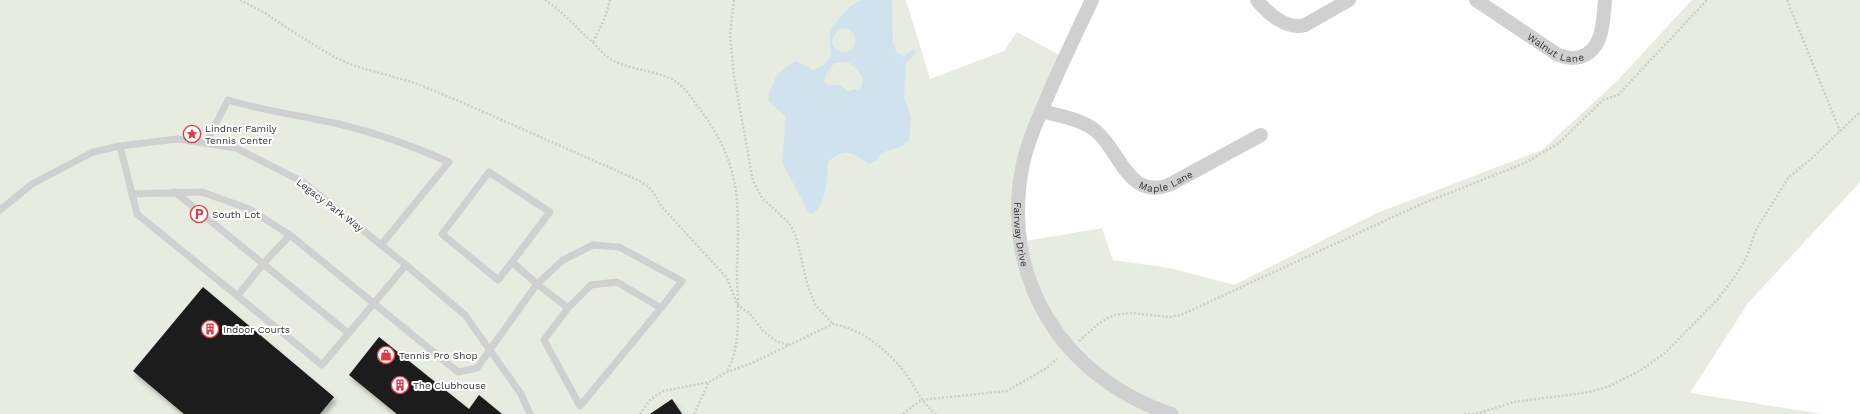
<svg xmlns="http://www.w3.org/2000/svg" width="1860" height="414" font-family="'Work Sans',sans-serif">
<defs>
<filter id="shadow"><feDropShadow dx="2.5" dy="4.5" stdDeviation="2" flood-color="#0004"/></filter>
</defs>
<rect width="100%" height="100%" fill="#fff"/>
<polygon fill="#e6ecdf" points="0,0 906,0 930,79 1004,51 1017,32 1065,58 1031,135 1020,242 1102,228 1113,260 1170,268 1234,285 1377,213 1542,150 1617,81 1692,0 1860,0 1860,182 1748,303 1690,393 1822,414 0,414"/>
<path fill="#cfe2ee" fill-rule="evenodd" d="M862 0H892L893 42 896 51 903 57 914 49 915 53 906 63 904 96 911 117 909 140 900 147 881 153 876 160 869 164C852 153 846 146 828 162 826 178 828 204 812 214L808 212 782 162 786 116 768 101C773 78 776 73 796 61L813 70 823 66 831 57C831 50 829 40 830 34 833 23 852 2 862 0ZM847 28 854 34 855 44 851 51C842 53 837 52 832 44L833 37 839 29ZM848 62 857 69 863 79 861 88 849 91 839 85H828L824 81 827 73 834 63Z"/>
<g fill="#1a1a1a" filter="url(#shadow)">
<polygon points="203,287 334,397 320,414 184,414 133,371"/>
<polygon points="379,337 469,409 479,395 502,414 397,414 349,375"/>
<polygon points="672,399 682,414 650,414"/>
</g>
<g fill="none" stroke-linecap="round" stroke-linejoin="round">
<g stroke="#cdcdcd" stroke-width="2.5" stroke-dasharray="2 2" stroke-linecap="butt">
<polyline points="240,0 265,13 290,30 336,58 355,66 415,83 461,102 640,181 651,189 662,207 727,278 737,304 750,314 764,332 776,341 788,345"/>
<path d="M545 0C563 12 576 27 592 42 598 47 602 54 609 58 629 71 655 69 675 81 685 87 692 99 699 108 742 165 739 202 737 271 737 304 743 341 727 372"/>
<polyline points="734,0 730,35 734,76 753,181 762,198 789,223 796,236 808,287 816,306 833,324"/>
<polyline points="1787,0 1840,131"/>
<polyline points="593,42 605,18 610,0"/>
<polyline points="1079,341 1099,323 1114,315 1131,313 1168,317 1181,315 1419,205 1525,163 1559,143 1603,100 1618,95 1707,0"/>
<path d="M640 414 651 399 663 391 709 382 727 372 752 363 833 324C863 329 891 353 908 377 917 391 923 404 936 414"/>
<polyline points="694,414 709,382"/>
<polyline points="903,414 921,400 1007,391 1047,368 1057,359"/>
<polyline points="1464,414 1485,414"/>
<polyline points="1476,414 1514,402 1590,392 1610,386 1641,370 1665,353 1717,300 1736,275 1747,256 1756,230 1788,178 1813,157 1860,112"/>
</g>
<g stroke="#d0d0d0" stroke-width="7">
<path d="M206 143 228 100C265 111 302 116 339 124 377 133 413 146 449 162L381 245"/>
<polyline points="120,146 137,214 322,365 406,265"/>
<polyline points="175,192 348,333"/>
<polyline points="132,194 202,192 249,209 290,235 458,372 477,368 537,284 568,308 544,340 580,406 661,308 617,282 591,285 568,308"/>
<polyline points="0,210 32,184 93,152 120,146 177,139 236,148 303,182 406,265 465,315 521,394 530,414"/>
<polyline points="512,262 550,212 489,172 442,234 498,280 512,262 537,284 563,260 593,245 619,247 682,281 661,308"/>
<polyline points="238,295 264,263 290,235"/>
</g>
<g stroke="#d0d0d0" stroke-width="14">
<path id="s1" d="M1092 0C1075 36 1058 71 1043 107 1035 126 1027 144 1023 164 999 278 1063 378 1171 414"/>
<path d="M1257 0C1268 14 1287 30 1305 25L1349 0"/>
<path id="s2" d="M1476 0 1558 55C1566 58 1572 59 1580 57 1604 50 1603 20 1605 0"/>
<path id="s3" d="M1042 111C1059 116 1082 119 1096 131 1120 151 1128 200 1169 185L1261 135"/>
</g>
</g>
<defs>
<symbol id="sight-ring" viewBox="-11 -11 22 22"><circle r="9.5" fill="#fff" stroke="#e63946" stroke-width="1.5"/><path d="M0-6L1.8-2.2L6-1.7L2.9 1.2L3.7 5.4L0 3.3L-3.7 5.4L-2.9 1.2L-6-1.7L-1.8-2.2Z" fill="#e63946"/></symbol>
<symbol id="parking-ring" viewBox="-11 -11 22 22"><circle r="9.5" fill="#fff" stroke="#e63946" stroke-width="1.5"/><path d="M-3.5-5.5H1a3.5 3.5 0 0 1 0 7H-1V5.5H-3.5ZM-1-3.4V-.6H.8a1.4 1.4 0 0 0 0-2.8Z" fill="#e63946"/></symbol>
<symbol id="building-ring" viewBox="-11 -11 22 22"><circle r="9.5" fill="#fff" stroke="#e63946" stroke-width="1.5"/><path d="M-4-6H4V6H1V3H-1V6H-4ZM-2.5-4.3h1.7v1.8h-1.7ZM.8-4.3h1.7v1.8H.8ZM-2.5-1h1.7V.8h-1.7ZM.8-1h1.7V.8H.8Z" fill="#e63946"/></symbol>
<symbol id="shop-ring" viewBox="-11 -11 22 22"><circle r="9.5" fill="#fff" stroke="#e63946" stroke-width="1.5"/><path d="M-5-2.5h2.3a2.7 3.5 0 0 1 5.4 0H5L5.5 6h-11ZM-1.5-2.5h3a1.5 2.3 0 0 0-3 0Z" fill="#e63946"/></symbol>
</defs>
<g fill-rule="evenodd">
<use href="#sight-ring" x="182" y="124" width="20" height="20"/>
<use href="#parking-ring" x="189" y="204" width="20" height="20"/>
<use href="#building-ring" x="200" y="319" width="20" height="20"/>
<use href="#shop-ring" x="376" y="345" width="20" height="20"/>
<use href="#building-ring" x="390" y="375" width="20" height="20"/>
</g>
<g text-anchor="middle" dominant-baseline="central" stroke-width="4" stroke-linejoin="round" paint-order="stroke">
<g font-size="10" fill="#333" stroke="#fff">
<text stroke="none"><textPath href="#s2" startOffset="94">Walnut Lane</textPath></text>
<text stroke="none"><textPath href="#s3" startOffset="155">Maple Lane</textPath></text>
<text transform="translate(330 205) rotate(37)">Legacy Park Way</text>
<text stroke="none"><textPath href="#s1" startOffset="249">Fairway Drive</textPath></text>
</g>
<g font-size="10" fill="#333" stroke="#fff" text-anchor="start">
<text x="205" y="128">Lindner Family<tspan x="205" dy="12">Tennis Center</tspan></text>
<text x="212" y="214">South Lot</text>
<text x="223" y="329">Indoor Courts</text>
<text x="399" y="355">Tennis Pro Shop</text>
<text x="413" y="385">The Clubhouse</text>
</g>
</g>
</svg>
